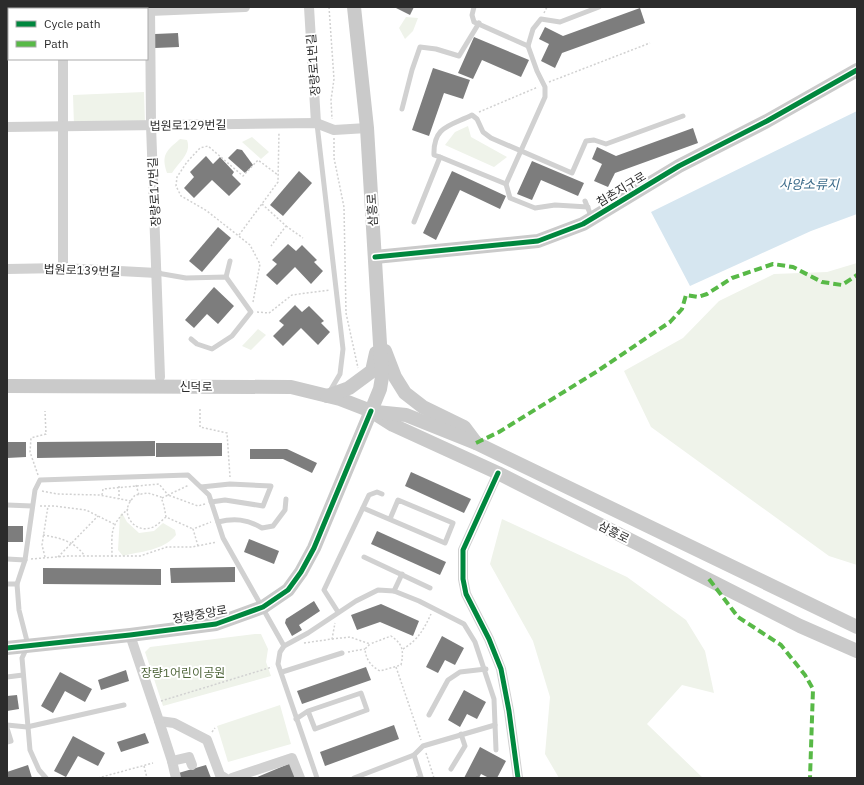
<svg xmlns="http://www.w3.org/2000/svg" width="864" height="785" font-family="'IBM Plex Sans','Noto Sans KR',sans-serif">
<rect width="100%" height="100%" fill="#fff"/>
<g fill="#eff3ea">
<polygon points="406,17 418,18 413,31 405,39 399,28"/>
<polygon points="144,92 145,124 74,126 73,95"/>
<polygon points="468,126 471,137 507,157 494,167 445,145 455,132"/>
<polygon points="252,137 269,152 261,159 242,142"/>
<path d="M180 139 187 140C192 153 179 162 172 173H167C161 155 166 151 180 139Z"/>
<polygon points="857,263 857,565 829,556 651,427 624,371 683,338 719,301 774,274 827,272"/>
<polygon points="258,329 266,335 251,350 242,346"/>
<path d="M122 513 127 522 139 533 154 531 163 523 175 530 176 535C163 551 141 551 123 556L118 550 120 515Z"/>
<polygon points="502,519 627,577 686,620 705,651 714,693 682,685 647,724 703,778 559,778 545,754 550,697 533,641 490,564"/>
<polygon points="255,634 261,634 268,649 266,662 271,676 163,706 145,652 150,647"/>
<polygon points="280,705 291,744 228,762 217,726"/>
</g>
<polygon fill="#d6e6f0" points="857,111 857,214 811,231 690,286 651,212"/>
<g fill="#7d7d7d">
<polygon points="394,7 414,7 410,15"/>
<polygon points="640,8 645,23 562,53 555,68 541,61 549,44 539,39 545,27 563,36"/>
<polygon points="178,33 179,47 155,48 155,34"/>
<polygon points="474,37 529,60 521,77 482,60 473,79 458,73"/>
<polygon points="433,68 470,80 463,99 444,93 429,136 412,130"/>
<polygon points="693,128 698,143 615,173 608,187 594,181 602,164 592,159 597,147 616,156"/>
<polygon points="237,149 242,150 253,165 245,173 228,158"/>
<polygon points="206,156 213,164 220,157 234,172 232,175 241,184 229,196 212,180 194,198 184,188 194,177 190,172"/>
<polygon points="532,161 584,183 578,196 541,180 532,200 517,194"/>
<polygon points="299,171 312,183 283,216 270,205"/>
<polygon points="452,171 506,196 500,209 460,190 436,240 423,233"/>
<polygon points="218,227 231,238 202,272 189,261"/>
<polygon points="288,244 296,251 302,245 317,260 314,262 323,271 311,284 295,267 277,285 266,275 277,264 272,260"/>
<polygon points="214,287 234,306 218,324 207,314 194,328 185,320"/>
<polygon points="295,305 302,312 309,306 324,321 321,323 330,332 318,345 301,328 283,346 273,336 284,325 279,321"/>
<polygon points="155,441 155,456 37,458 37,442"/>
<polygon points="7,442 26,442 26,457 7,458"/>
<polygon points="156,443 222,443 222,456 156,457"/>
<polygon points="250,449 287,449 317,463 312,473 283,459 250,459"/>
<polygon points="411,472 471,499 464,513 405,486"/>
<rect x="7" y="526" width="16" height="16"/>
<polygon points="377,531 446,562 440,575 371,544"/>
<polygon points="249,539 279,551 274,564 244,552"/>
<polygon points="235,567 235,582 171,583 170,568"/>
<polygon points="43,568 161,569 161,585 43,584"/>
<polygon points="314,601 320,611 299,625 302,630 292,636 285,623 286,619"/>
<polygon points="381,604 419,621 413,636 380,622 357,630 351,615"/>
<polygon points="442,636 464,648 455,665 445,660 438,673 426,667"/>
<polygon points="366,667 371,680 302,704 297,691"/>
<polygon points="126,670 129,681 101,690 98,680"/>
<polygon points="60,672 92,689 85,702 65,691 53,713 41,706"/>
<polygon points="464,690 486,702 477,719 467,714 460,727 448,720"/>
<polygon points="17,695 19,709 7,711 7,696"/>
<polygon points="394,725 399,739 325,766 320,752"/>
<polygon points="145,733 149,743 121,752 117,742"/>
<polygon points="73,736 105,753 98,766 78,756 66,777 54,771"/>
<polygon points="480,747 506,761 497,778 489,778 481,774 479,778 464,778"/>
<polygon points="293,762 298,778 255,778"/>
<polygon points="28,765 32,778 7,778 7,772"/>
<polygon points="206,765 211,778 177,778 175,774"/>
</g>
<g fill="none" stroke-linecap="round" stroke-linejoin="round">
<g stroke="#d1d1d1" stroke-width="1.5" stroke-dasharray="2 2" stroke-linecap="butt">
<polyline points="329,7 334,79 331,100 332,119"/>
<polyline points="544,13 547,7"/>
<polyline points="549,82 650,43"/>
<polyline points="479,112 538,87"/>
<polyline points="334,138 334,158 344,207 346,313 358,368"/>
<polyline points="262,204 286,226 271,246"/>
<polyline points="286,226 303,238"/>
<polyline points="239,235 278,182 279,132"/>
<polyline points="253,302 260,264 250,245 207,211 181,196 176,186 177,177 187,162 200,148 208,146 243,176 258,160 278,175"/>
<polyline points="257,312 269,313 292,295 330,290"/>
<polyline points="200,409 200,427 227,433 230,477"/>
<polyline points="38,475 30,452 31,438 46,434 45,411"/>
<polyline points="136,485 139,495"/>
<polyline points="119,486 119,499"/>
<polyline points="42,491 57,494 99,495 131,501"/>
<polyline points="102,495 103,489 159,484 168,495 189,485"/>
<polyline points="162,498 168,495 198,506 205,504"/>
<polyline points="40,506 55,506 86,510 114,524"/>
<path d="M166 517C161 521 156 527 150 528 137 532 124 519 128 506 129 502 133 498 135 495L148 493 161 497 164 506 166 517 193 529"/>
<path d="M43 535C60 538 74 541 84 555"/>
<polyline points="198,546 193,529 211,522"/>
<polyline points="45,557 42,545 48,506"/>
<polyline points="58,557 98,516"/>
<path d="M112 557C112 533 109 526 128 509"/>
<polyline points="31,559 68,556 140,556 167,547 192,547 217,542"/>
<path d="M332 639 350 637 370 644 365 649C366 660 371 666 380 671L401 665C404 651 403 644 391 636L370 644"/>
<polyline points="304,643 332,639 335,623"/>
<path d="M403 649C418 640 424 629 431 614"/>
<polyline points="348,652 365,649"/>
<polyline points="396,667 421,740"/>
<polyline points="161,701 272,667"/>
<polyline points="212,732 215,728"/>
<polyline points="426,753 434,778"/>
<polyline points="144,766 147,778"/>
<polyline points="98,778 153,763"/>
</g>
<g stroke="#d1d1d1" stroke-width="5">
<polyline points="474,7 472,15 474,22 528,46 537,71 545,87 545,97 506,184 510,198 535,208 555,205 588,207"/>
<polyline points="528,46 533,29 541,19 560,22 599,7"/>
<polyline points="402,109 412,70 420,47 436,49 459,56 479,23"/>
<polyline points="317,124 343,349 340,374 330,391"/>
<polyline points="440,157 506,184"/>
<polyline points="585,201 592,218"/>
<path d="M414 222 440 157 434 155C433 126 450 126 472 115L477 119 483 132 491 138 572 173 586 141 594 140 606 144 683 116"/>
<polyline points="157,273 186,278 226,277 251,312 232,336 212,349 197,344 191,339"/>
<polyline points="226,277 230,261"/>
<polyline points="201,487 230,484 271,486 263,506 225,500 211,502"/>
<polyline points="7,505 32,506"/>
<polyline points="363,508 445,543 453,523 398,500 390,519"/>
<path d="M218 522C234 518 247 519 262 528L273 526 285 510 286 499"/>
<polyline points="364,557 430,588"/>
<polyline points="7,559 25,560"/>
<polyline points="7,584 17,584"/>
<polyline points="394,591 402,574"/>
<polyline points="338,612 324,590 369,495 377,492 382,494"/>
<polyline points="282,672 342,653"/>
<polyline points="7,677 23,675"/>
<polyline points="429,715 448,680 460,672 486,669"/>
<polyline points="296,719 308,711 361,693 367,710 315,729 308,711"/>
<polyline points="7,725 27,727 124,705"/>
<polyline points="7,728 11,741 7,742"/>
<polyline points="414,755 421,777 418,778"/>
<polyline points="451,769 465,746 461,734"/>
<polyline points="46,778 39,770 30,750 22,658 28,645 19,610 17,584 25,560 35,490 40,480 188,475 209,495 223,538 284,646"/>
<polyline points="317,778 278,664 280,652 284,646 308,633 356,601 378,590 394,591 419,601 464,624 475,642 494,699 496,750"/>
<polyline points="354,778 414,755 423,746 495,725"/>
</g>
<g stroke="#d1d1d1" stroke-width="10">
<polyline points="63,7 63,9"/>
<polyline points="150,7 151,125 160,377"/>
<polyline points="309,7 316,123"/>
<polyline points="150,11 245,7"/>
<polyline points="63,59 63,268"/>
<polyline points="7,127 316,123 334,130 367,128"/>
<polyline points="7,269 63,268 157,273"/>
<polyline points="498,473 463,550 463,579 466,594 489,639 501,669 509,711 518,778"/>
<polyline points="130,635 159,721 174,723 207,740 220,775 225,778"/>
<polyline points="159,721 172,761 176,778"/>
<polyline points="172,761 189,757 192,765"/>
<polyline points="232,778 292,758 300,778"/>
</g>
<g stroke="#cacaca" stroke-width="14">
<polyline points="375,257 538,241 583,224 679,166 767,121 857,70"/>
<polyline points="385,351 395,377 405,393 423,407 464,427 476,443"/>
<polyline points="7,386 291,387 340,399 371,411 393,425 498,473 800,626 857,651"/>
<polyline points="327,396 349,388 372,371 376,353"/>
<polyline points="376,412 406,415 476,443 857,627"/>
<polyline points="7,648 130,635 216,624 263,607 288,590 301,572 314,548 371,411 380,389 382,377 367,128 354,7"/>
</g>
<g stroke="#58b947" stroke-width="4" stroke-dasharray="8 4" stroke-linecap="butt">
<polyline points="476,443 499,432 596,372 670,322 682,309 686,295 698,297 707,294 732,278 773,264 793,267 822,282 842,285 857,275"/>
<polyline points="709,579 738,617 781,645 805,675 813,689 810,778"/>
</g>
<defs>
<g id="cycleway">
<polyline points="375,257 538,241 583,224 679,166 767,121 857,70"/>
<polyline points="498,473 463,550 463,579 466,594 489,639 501,669 509,711 518,778"/>
<polyline points="7,648 130,635 216,624 263,607 288,590 301,572 314,548 371,411"/>
</g>
</defs>
<use href="#cycleway" stroke="#fff" stroke-width="8"/>
<use href="#cycleway" stroke="#00873e" stroke-width="5"/>
</g>
<g text-anchor="middle" dominant-baseline="central" stroke-width="4" stroke-linejoin="round" paint-order="stroke">
<g font-size="12" fill="#2c2c2c" stroke="#fff">
<text transform="translate(313 65) rotate(-94)">장량로1번길</text>
<text transform="translate(188 125) rotate(-1)">법원로129번길</text>
<text transform="translate(621 189) rotate(-31)">침촌지구로</text>
<text transform="translate(154 192) rotate(-93)">장량로17번길</text>
<text transform="translate(372 210) rotate(-93)">삼흥로</text>
<text transform="translate(82 270) rotate(2)">법원로139번길</text>
<text x="196" y="386">신덕로</text>
<text transform="translate(614 532) rotate(27)">삼흥로</text>
<text transform="translate(200 614) rotate(-10)">장량중앙로</text>
</g>
<g font-size="12" fill="#4f663b" stroke="#fff">
<text x="183" y="672">장량1어린이공원</text>
</g>
<g font-size="13" font-style="italic" fill="#3d6c8b" stroke="#fff">
<text x="809" y="184">사양소류지</text>
</g>
</g>
<rect width="864" height="785" fill="none" stroke="#2c2c2c" stroke-width="16"/>
<rect x="8" y="8" width="140" height="52" fill="#ffffff" stroke="#ababab"/>
<rect x="16" y="21" width="20" height="6" fill="#00873e" stroke="#ababab"/>
<text x="44" y="28" font-size="12" fill="#2c2c2c">Cycle path</text>
<rect x="16" y="41" width="20" height="6" fill="#58b947" stroke="#ababab"/>
<text x="44" y="48" font-size="12" fill="#2c2c2c">Path</text>
</svg>
